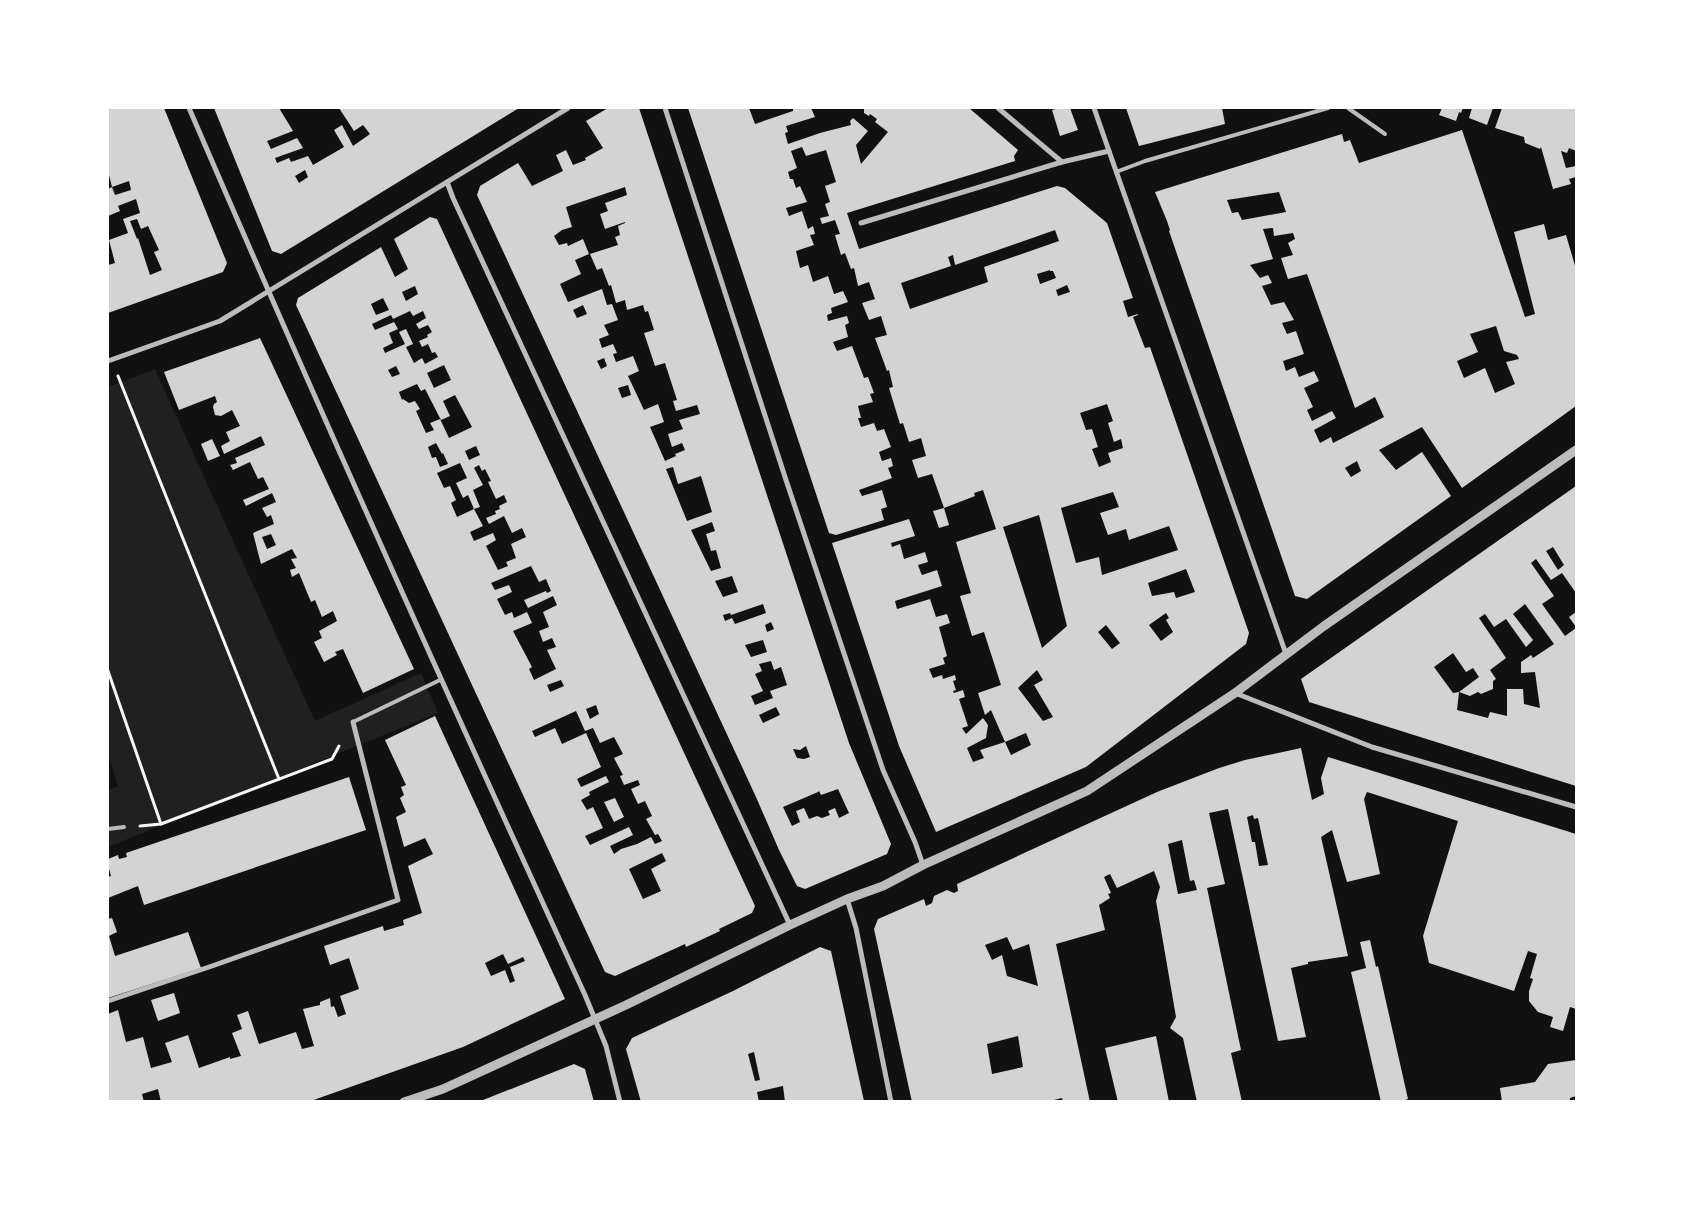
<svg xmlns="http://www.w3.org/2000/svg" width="1684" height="1209" font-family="'PT Sans Narrow',sans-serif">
<rect width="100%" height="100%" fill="#111"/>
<polygon fill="#202020" points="155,369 315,721 421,673 438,713 108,847 108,790 118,786 108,755 108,387"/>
<g fill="#d3d3d3" fill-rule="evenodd">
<path d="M108 108H164L227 263 223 272 108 313V265L115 263 109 240 128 233 123 219 140 213 136 199 118 206 120 211 108 216V189L112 187 115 195 131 190 129 181 112 187 108 171ZM137 219 141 229 148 226 159 250 154 252 162 270 150 275 138 238 137 239 130 221Z"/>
<path d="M214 108H279L293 131 267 141 271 149 297 138 303 148 275 158 277 163 289 158 291 162 308 156 313 165 344 147 334 130 342 125 353 146 370 134 363 125 354 131 339 108H519L281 254 272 251ZM305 170 308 177 299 183 295 176Z"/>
<path d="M608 108H639L849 743 891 844 887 854 805 889 797 886 779 850 756 797 477 195 480 186 518 163 532 186 563 171 556 155 566 150 573 165 586 160 585 158 603 148 586 121ZM625 187 627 195 605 203 608 211 600 214 605 229 625 222V223L618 226 620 235 615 237 618 245 590 254 597 270 602 268 609 286 611 285 616 303 625 300 627 310 643 305 645 312 648 311 654 330 644 333 655 366 665 363 677 400 673 401 676 411 697 405 700 414 679 420 683 429 668 434 672 447 682 443 685 450 675 454 676 456 665 461 650 427 664 422 658 404 644 410 628 376 639 371 633 356 616 362 613 354 617 353 613 344 602 348 599 339 609 335 604 325 618 320 612 304 607 305 602 289 568 302 560 284 581 274 575 260 589 254 583 239 568 246 567 243 559 245 554 236 562 230 572 227 566 207ZM583 305 587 314 577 318 573 310ZM604 358 607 366 601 369 597 361ZM628 385 631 395 622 398 618 388ZM673 467 678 484 701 476 712 512 687 521 666 469ZM712 522 715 531 706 534 711 551 716 550 721 568 711 571 691 530ZM732 576 738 592 723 597 715 581ZM763 604 766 613 735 624 732 618 725 621 723 615 730 613 731 615ZM771 622 774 629 767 632 765 625ZM763 640 767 652 751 657 745 645ZM771 661 774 670 781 667 787 685 770 691 773 698 755 705 751 696 763 691 755 674 762 671 759 664ZM776 707 780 715 763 723 759 715ZM806 746 810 757 804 759 797 758 793 749 800 750ZM838 789 849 813 839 818 835 808 828 811 830 815 822 818 817 816 809 819 804 808 796 811 800 822 792 826 783 807 818 792 819 791 821 795Z"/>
<path d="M688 108H749L755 124 793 111V108H811L815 117 786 126 788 132 785 133 788 144 820 133 851 125 850 121 853 118 868 131 856 145 861 164 888 132 875 122 877 119 870 114 869 116 864 113V108H969L1018 150 1014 156 1015 161 847 213 859 249 1057 186 1065 188 1107 223 1133 298 1123 301 1128 317 1138 314V315L1133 317 1143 343 1145 348 1150 347 1249 633 1246 644 1086 767 936 832 899 746 832 543 909 519 915 536 891 543 892 547 900 544 904 559 925 552 928 562 918 565 921 573 922 575 937 570 942 586 895 601 897 609 930 599 936 617 947 614 950 623 939 627 947 656 943 658 945 664 929 669 933 678 942 675 943 679 955 675 956 680 953 681 956 690 953 691 954 693 963 690 965 697 959 699 968 726 962 728 966 734 983 718 988 725 986 738 967 748 973 762 984 758 980 750 1005 742 1011 755 1031 745 1026 733 1005 742 991 710 985 715 978 693 1001 685 984 632 972 636 960 596 971 593 956 542 996 529 983 490 974 493 975 496 944 508 932 474 918 478 912 460 926 456 921 438 909 442 903 423 900 424 889 388 893 387 889 370 887 371 875 338 887 335 881 316 869 320 862 303 875 299 869 282 858 286 854 268 851 269 845 253 841 255 835 235 840 234 835 220 822 224 820 218 829 216 825 204 830 202 825 186 836 182 826 150 806 156 802 147 791 151 797 168 788 172 790 179H793L796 188 800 186 807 202 786 208 789 216 802 211 808 229 813 226 815 234 810 235 814 245 796 251 800 268 808 265 813 282 828 276 834 294 843 291 848 302 831 308 832 313 827 315 828 321 847 316 849 323 845 325 848 337 833 342 837 351 852 346 864 378 868 377 874 393 870 394 873 402 858 406 861 418H858L861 427 874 423 877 431 884 429 891 447 879 452 882 461 891 458 893 466 888 468 892 478 859 490 862 496 882 490 887 507 881 509 884 520 836 535 829 533ZM1055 230 1059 241 984 267 988 282 910 309 901 283 951 266 948 257 953 255 955 265ZM1050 270V271H1053L1056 278 1040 284 1037 274ZM1067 285 1070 292 1058 296 1056 290ZM1107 404 1113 421 1108 423 1114 442 1121 439 1123 448 1108 453 1111 462 1099 467 1092 449 1098 447 1092 429 1086 430 1080 413ZM1113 492 1119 507 1100 513 1108 535 1126 529 1129 540 1169 526 1178 550 1102 575 1099 557 1076 563 1061 508ZM1039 515 1067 626 1042 648 1003 527ZM1186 569 1195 592 1176 598 1174 592 1152 596 1148 583ZM1166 613 1169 618 1166 620 1173 632 1161 641 1149 625ZM1106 625 1120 643 1112 649 1098 632ZM1037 670 1043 680 1034 685 1053 717 1043 721 1018 688Z"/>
<polygon points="1060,108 1070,108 1078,130 1060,136 1052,110"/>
<polygon points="1126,108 1222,108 1225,124 1139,146"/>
<polygon points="1442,108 1463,108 1461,113 1459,112 1456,121 1439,115"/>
<polygon points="1472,108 1493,108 1487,125 1469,118"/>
<polygon points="1502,108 1576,108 1576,151 1569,148 1567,153 1561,151 1566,168 1576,166 1576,177 1569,179 1571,184 1553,189 1541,147 1540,149 1525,143 1524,137 1495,128"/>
<path d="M1462 130 1525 317 1535 314 1514 232 1544 224 1548 240 1566 235 1576 269V406L1462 488 1422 427 1379 450 1396 470 1422 452 1451 496 1307 599 1295 596 1169 231 1170 230 1167 221 1155 192 1342 134 1344 142 1350 140 1359 163ZM1279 192 1286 212 1242 220 1238 212 1232 213 1227 200ZM1273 228 1274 236 1293 233 1295 239 1288 243 1293 255 1281 258 1288 279 1307 274 1355 408 1375 397 1384 417 1333 443 1331 437 1320 443 1314 430 1336 418 1332 411 1312 421 1307 410 1313 407 1304 388 1319 381 1314 371 1299 377 1295 367 1286 371 1283 361 1304 354 1296 331 1287 334 1282 323 1294 320 1284 302 1271 305 1262 286 1272 283 1268 275 1260 278 1250 265 1273 259 1263 229ZM1496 326 1504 351 1517 355 1519 359 1506 362 1515 384 1495 393 1485 368 1464 378 1457 361 1478 352 1470 334ZM1357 461 1361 471 1351 477 1345 468Z"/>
<path d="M430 217 437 219 755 906 752 913 719 929 720 931 686 947 685 944 615 976 605 972 296 305 298 298 381 247 395 277 408 269 394 239ZM415 286 418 294 406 301 402 292ZM383 298 389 310 376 315 371 304ZM410 311 413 316 423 311 426 318 416 324 419 329 428 325 432 332 427 335 428 337 419 341 422 347 428 344 432 353 435 352 438 357 425 364 422 358 414 363 406 347 413 344 406 329 399 332 405 344 385 353 383 348 393 343 389 333 398 329 394 322 375 330 372 324 391 315 393 319ZM444 365 451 380 434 388 427 373ZM396 366 400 374 392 377 388 370ZM417 384 421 391 425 389 441 420 450 416 443 401 455 395 472 427 449 438 440 419 430 423 434 430 426 433 416 411 420 409 415 401 409 403 403 399 402 400 399 392ZM436 443 442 454 443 453 448 464 440 467 436 457 432 458 428 447ZM476 446 480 455 469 460 465 451ZM460 463 467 478 456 483 463 498 468 495 474 509 480 507 473 490 483 485 474 468 479 465 482 471 485 469 491 481 488 482 496 499 504 495 507 502 499 506 500 509 495 511 496 514 486 518 489 524 504 516 512 533 522 528 526 537 511 544 516 558 506 562 508 566 498 570 486 546 496 540 493 533 474 541 470 532 483 526 474 509 457 517 451 503 456 500 450 486 444 488 437 473ZM531 566 539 582 546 579 551 591 547 593 546 591 524 600 528 608 553 596 557 605 543 612 549 627 539 631 543 642 552 638 556 647 547 650 556 669 534 680 529 669 532 667 513 631 532 623 527 612 514 618 512 612 505 615 497 599 512 592 509 585 495 590 491 583ZM561 680 564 686 550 692 547 685ZM596 705 599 714 590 719 586 709ZM576 711 585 731 593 728 600 743 614 737 623 754 614 758 623 775 620 776 624 785 638 780 640 785 631 789 638 804 645 801 652 816 646 819 655 835 658 834 662 841 655 844 651 837 637 844 621 849 614 854 610 846 633 835 629 827 590 845 585 836 603 828 593 807 587 810 581 800 590 795 589 792 609 782 606 776 581 787 577 779 601 767 586 733 562 744 555 728 535 737 532 731ZM662 853 666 861 651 869 661 891 643 899 629 869Z"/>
<path d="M260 338 414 669 363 693 343 649 335 652 337 655 324 662 314 642 322 638 319 631 337 621 333 611 322 617 315 600 311 602 299 573 292 577 290 570 296 568 291 559 297 558 292 549 261 564 253 533 274 524 271 515 267 517 262 508 276 502 272 493 246 506 243 500 269 489 263 477 258 479 250 462 233 470 230 465 237 463 235 458 265 445 261 436 224 454 221 446 230 441 226 432 240 426 232 410 221 416 215 415 213 407 214 404 217 402 215 396 179 410 164 372ZM271 534 276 545 267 549 262 537Z"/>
<polygon points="212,439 220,456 208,461 201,444"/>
<path d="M1576 486V593L1562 573 1551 580 1536 559 1531 563 1554 596 1542 604 1565 636 1576 628 1575 743H1576V786L1309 702 1301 679ZM1553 547 1564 565 1558 570 1546 551ZM1525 604 1554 644 1533 658 1531 655 1521 662V673L1535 672 1540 708 1524 704 1523 689H1507V716L1490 712 1488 718 1457 710 1459 692 1453 693 1434 667 1453 653 1466 672 1473 668 1479 677 1459 692 1470 696 1478 692 1481 694 1493 689V681L1496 679 1490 670 1506 658 1479 618 1485 614 1494 627 1506 619 1526 647 1533 640 1513 614Z"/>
<polygon points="944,508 949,525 939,528 933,511"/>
<polygon points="1576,612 1576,627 1569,617"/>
<path d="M435 716 565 999 463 1047 308 1102H161L158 1089 142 1094 144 1102H108V1014L118 1010 126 1042 143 1037 151 1068 172 1062 165 1043 188 1035 199 1068 230 1057V1059L241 1056 232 1033 242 1029 237 1015 248 1011 259 1044 296 1032 302 1049 314 1046 303 1009 320 1005V1002L330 998 331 1007 334 1006 338 1017 346 1014 340 996 359 989 349 958 330 965 324 946 383 926 384 931 404 925 403 920 422 913 408 866 433 854 425 838 404 847 396 817 406 812 400 798 404 795 401 787 406 785 385 740ZM503 954 508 964 523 957 525 961 510 967 515 981 510 983 505 970 491 976 485 963Z"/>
<path d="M1301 748 1312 800 1324 794 1321 778 1328 757 1576 834V1009L1570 1007 1563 1031 1550 1027 1553 1017 1538 1012 1529 1001V991L1533 979 1530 978 1537 954 1528 951 1514 991 1429 963 1423 936 1458 821 1367 792 1364 799 1380 874 1347 882 1332 830 1321 837 1348 956 1308 962V964L1291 968 1306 1037 1278 1041 1228 809 1209 813 1225 884 1207 888 1241 1050 1231 1053 1242 1102H1197L1183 1038 1170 1028 1176 1017 1156 901 1160 887 1154 871 1117 888 1110 874 1104 877 1111 893 1108 894 1110 898 1099 905 1105 930 1056 944 1090 1102H1063L1062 1098 1046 1102H912L874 929 878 919 924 899 926 906 932 903 934 896 947 890 954 893 958 891 957 884 1157 792 1219 768 1245 760ZM1253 815 1254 819 1258 818 1268 865 1259 866 1255 842H1252L1247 817ZM1182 840 1190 881 1194 880 1197 890 1178 894 1168 844ZM1007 937 1013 950 1029 944 1038 986 1007 976 1002 955 992 960 985 945ZM1018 1036 1023 1067 992 1074 987 1044Z"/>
<polygon points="349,777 366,830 144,905 138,886 108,898 108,877 111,876 108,865 108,859 118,855 119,859 127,857 126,853"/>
<polygon points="615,798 624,817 614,822 604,802"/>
<polygon points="112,918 117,932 109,936 115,956 188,932 201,968 108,998 108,919"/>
<polygon points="1370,940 1376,967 1378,966 1408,1099 1400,1102 1381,1102 1351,972 1366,968 1360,942"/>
<path d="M820 947 831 951 864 1101 785 1102 783 1086 757 1092 759 1102H641L626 1049 632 1038 733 991ZM754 1052 760 1080 755 1081 748 1054Z"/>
<polygon points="174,993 180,1013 158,1021 151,1000"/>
<polygon points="1156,1036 1169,1102 1118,1102 1105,1048"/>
<polygon points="1576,1060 1576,1096 1570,1098 1570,1102 1502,1102 1500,1088 1535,1082 1548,1064"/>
<polygon points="574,1064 585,1069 594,1102 478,1102"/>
</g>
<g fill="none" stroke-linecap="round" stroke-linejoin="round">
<g stroke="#f5f5f5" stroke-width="3">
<polyline points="118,376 279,779"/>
<polyline points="108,671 161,824"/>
<polyline points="140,826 161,824 332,759 339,746"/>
</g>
<g stroke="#bcbcbc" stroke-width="4">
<polyline points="1348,108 1385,134"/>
<polyline points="1116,172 1145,161 1328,108"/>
<polyline points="353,722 440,680"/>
<polyline points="108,829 124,827"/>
</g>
<g stroke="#bcbcbc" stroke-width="5">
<path d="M189 108C317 405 450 701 585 995L606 1046 620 1102"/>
<polyline points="665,108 786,480 883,770 915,842 923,865"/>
<polyline points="998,108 1062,162 1109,151 1094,108"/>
<polyline points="1109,151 1286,654"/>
<polyline points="447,182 453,198 790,925"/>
<polyline points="861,223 1062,162"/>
<polyline points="108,361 220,321 568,108"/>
<polyline points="1235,693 1372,747 1576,807"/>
<polyline points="847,899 856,928 891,1102"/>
<polyline points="108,1001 212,966 398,900 353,722"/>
</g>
<polyline stroke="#bcbcbc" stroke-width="9" points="404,1102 443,1089 626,1005 790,925 847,899 883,886 923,865 1087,791 1235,693 1324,626 1576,450"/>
</g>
<rect width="1684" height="1209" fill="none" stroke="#ffffff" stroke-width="218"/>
</svg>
